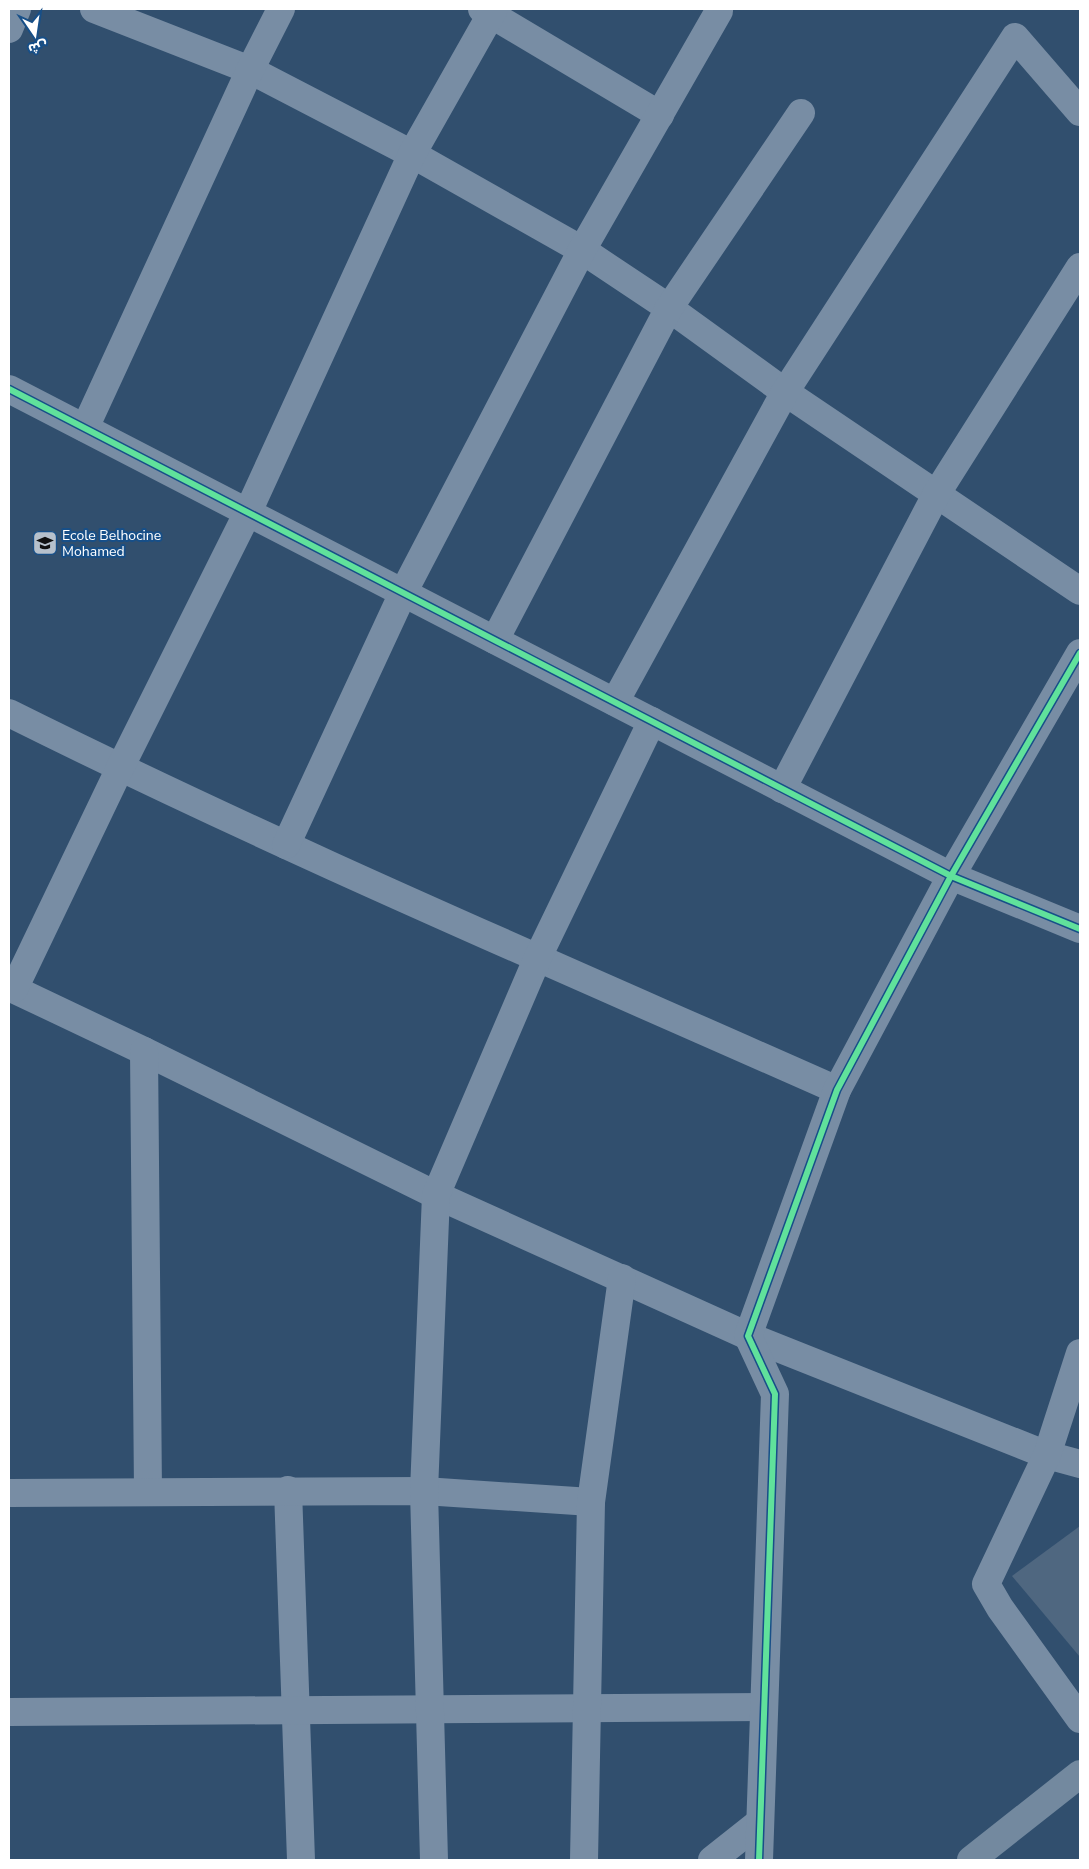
<svg xmlns="http://www.w3.org/2000/svg" width="1089" height="1869" font-family="'Nunito Sans','Noto Sans Arabic',sans-serif">
<rect width="100%" height="100%" fill="#314f6e"/>
<polygon fill="#4f6780" points="1080,1526 1080,1657 1012,1576"/>
<g fill="none" stroke-linecap="round" stroke-linejoin="round">
<g stroke="#788da4" stroke-width="28">
<polyline points="94,9 250,70 412,154 582,250 669,308 785,392 1080,591"/>
<polyline points="482,9 660,115"/>
<polyline points="9,29 17,9"/>
<polyline points="9,389 951,876 1080,929"/>
<polyline points="85,428 250,70 281,9"/>
<polyline points="495,640 669,308 801,113"/>
<polyline points="615,702 785,392 1015,37 1080,112"/>
<path d="M9 713C280 848 560 967 837 1090"/>
<polyline points="782,789 937,493 1080,267"/>
<polyline points="286,845 403,593 582,250 719,11 719,9"/>
<polyline points="9,987 144,1051 436,1195 748,1336 1047,1455 1080,1464"/>
<polyline points="14,989 120,768 248,512 412,154 494,9"/>
<polyline points="144,1051 148,1492"/>
<polyline points="1080,1353 1047,1455 986,1584 1000,1608 1080,1719"/>
<polyline points="288,1490 301,1860"/>
<polyline points="9,1493 424,1491 591,1502"/>
<polyline points="9,1712 764,1707"/>
<polyline points="434,1860 424,1491 436,1195 538,957 652,721"/>
<polyline points="584,1860 591,1502 622,1278"/>
<polyline points="712,1860 760,1822"/>
<polyline points="759,1860 775,1394 748,1336 837,1090 951,876 1080,653"/>
</g>
<polyline stroke="#73899f" stroke-width="28" points="971,1860 1080,1774"/>
<defs>
<g id="cycleway">
<polyline points="9,389 951,876 1080,929"/>
<polyline points="759,1860 775,1394 748,1336 837,1090 951,876 1080,653"/>
</g>
</defs>
<use href="#cycleway" stroke="#174f88" stroke-width="9"/>
<use href="#cycleway" stroke="#60e19b" stroke-width="6"/>
</g>
<defs>
<symbol id="school-square" viewBox="-11 -11 22 22"><rect x="-9" y="-9" width="18" height="18" rx="4" fill="#b7c1cc" stroke="#174f88"/><path d="M0-5L7-2L0 1L-7-2ZM-4 1L0 2.5L4 1V4Q0 6-4 4Z" fill="#111"/></symbol>
</defs>
<g fill-rule="evenodd">
<use href="#school-square" x="31" y="529" width="28" height="28"/>
</g>
<g text-anchor="middle" dominant-baseline="central" stroke-width="4" stroke-linejoin="round" paint-order="stroke">
<g font-size="14" fill="#fff" stroke="#174f88" text-anchor="start">
<text x="62" y="535">Ecole Belhocine<tspan x="62" dy="16">Mohamed</tspan></text>
</g>
</g>
<rect width="1089" height="1869" fill="none" stroke="#ffffff" stroke-width="20"/>
<g transform="translate(35 35) rotate(167)" stroke="#174f88" stroke-width="4" paint-order="stroke">
<path d="M0-4L9 19L0 12L-9 19Z" fill="#ffffff"/>
<text y="-8" font-size="14" font-weight="bold" text-anchor="middle" fill="#ffffff">ش</text>
</g>
</svg>
